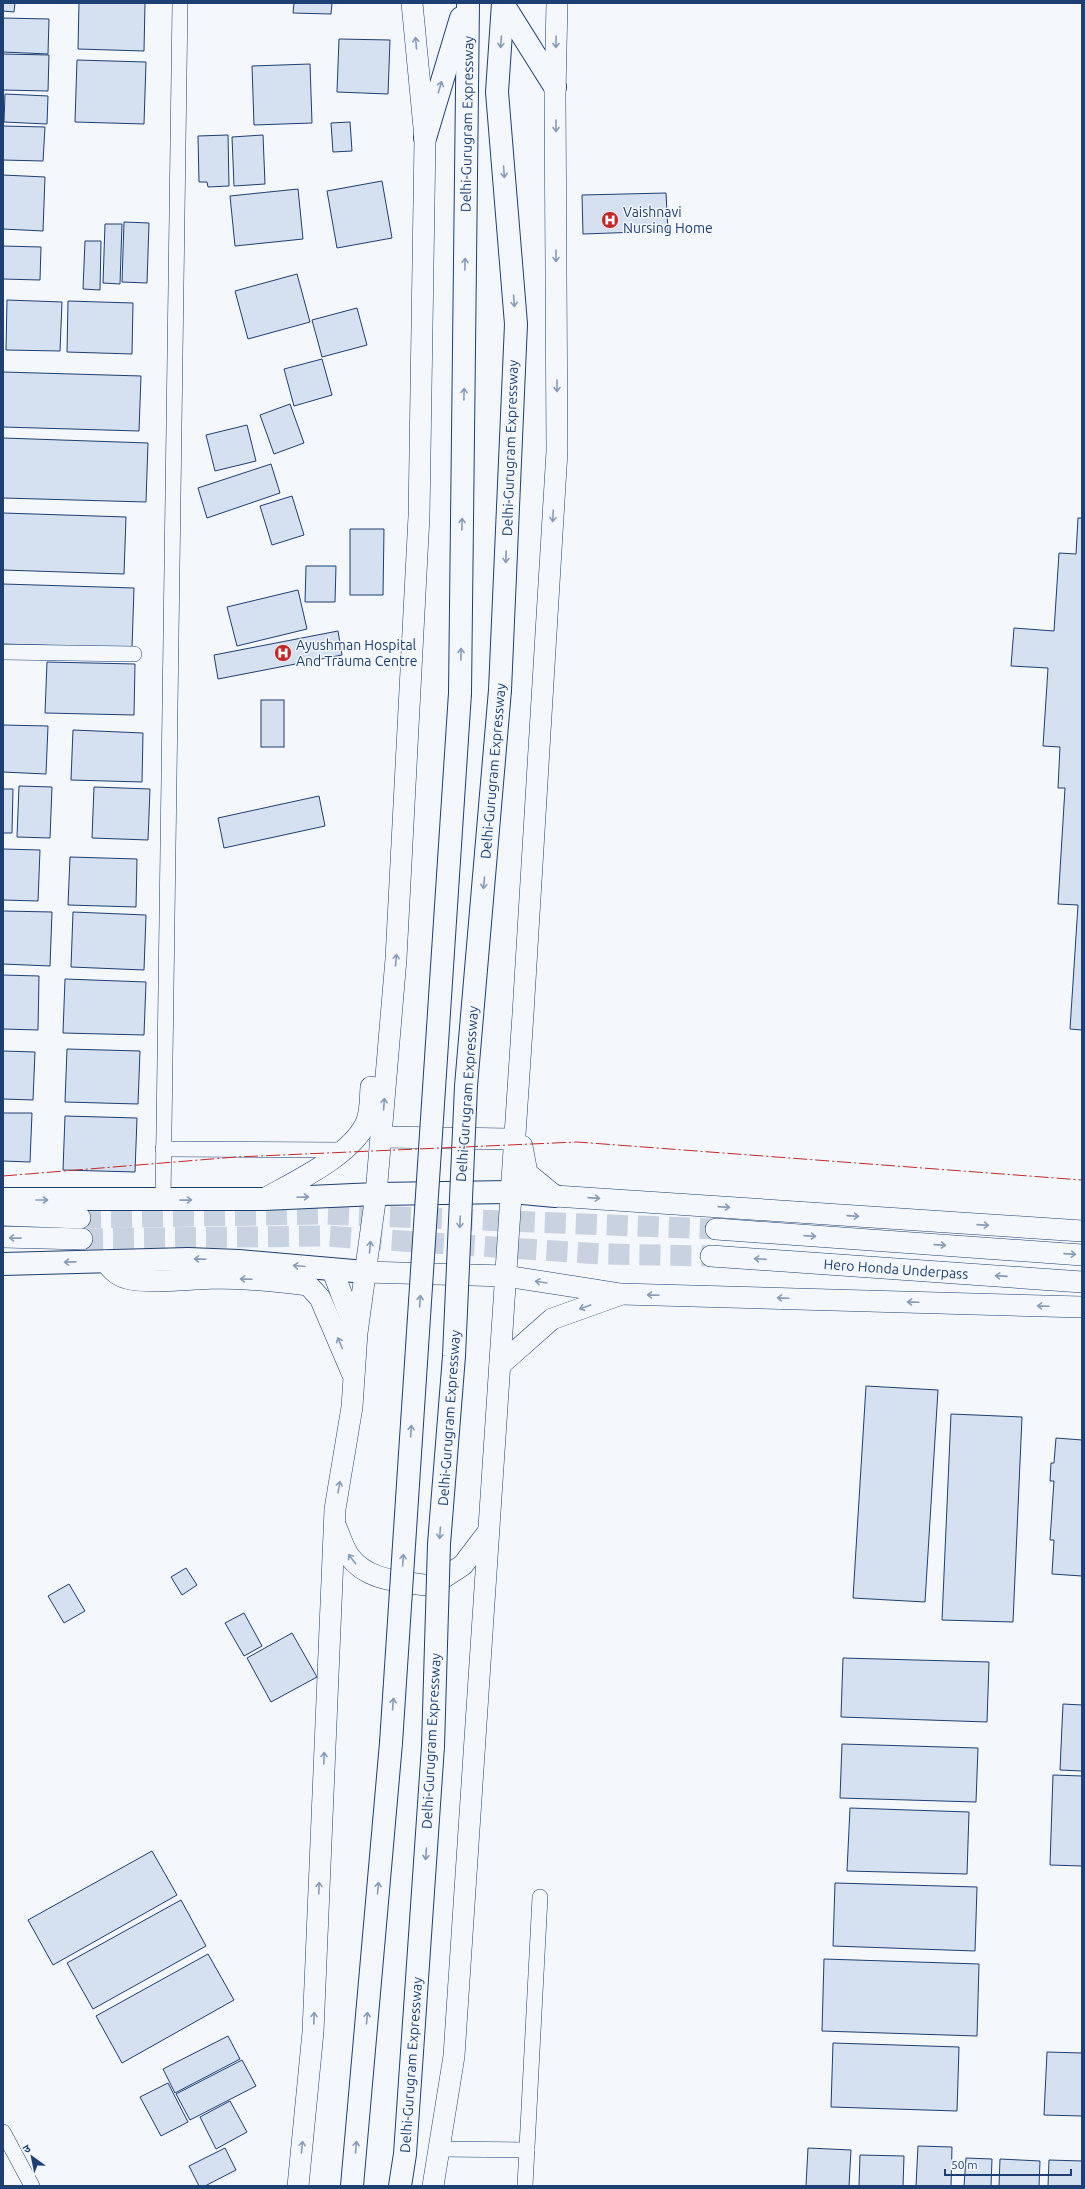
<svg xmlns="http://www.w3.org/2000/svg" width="1085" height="2189" font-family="Ubuntu,'Noto Sans Devanagari',sans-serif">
<rect width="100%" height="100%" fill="#f4f7fb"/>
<g fill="#d5e0f0" stroke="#1d3f73">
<polygon points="3,3 15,3 14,12 3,11"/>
<polygon points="79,3 145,3 144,51 78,49"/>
<polygon points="294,3 332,3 331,14 293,13"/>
<polygon points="3,18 49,19 48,54 3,52"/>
<polygon points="339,39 390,40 388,94 337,92"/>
<polygon points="3,54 49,55 48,91 3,90"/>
<polygon points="77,60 146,62 144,124 75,122"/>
<polygon points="310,64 312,123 254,125 252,66"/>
<polygon points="5,94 48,96 47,124 4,122"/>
<polygon points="350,122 352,151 333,152 331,123"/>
<polygon points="3,126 45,127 43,161 3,160"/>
<polygon points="228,135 229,186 208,187 207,182 199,182 198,136"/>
<polygon points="263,135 265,184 234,186 232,137"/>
<polygon points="3,175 45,177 43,231 3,229"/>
<polygon points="382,181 392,238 337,248 327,191"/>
<polygon points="298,189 303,239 235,246 230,196"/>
<polygon points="666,193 668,231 583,234 582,195"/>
<polygon points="124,222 149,223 147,283 122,282"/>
<polygon points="105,224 122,224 120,284 103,283"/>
<polygon points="85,241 101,241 100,290 83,289"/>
<polygon points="3,246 41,247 40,280 3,279"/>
<polygon points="297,274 310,322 248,339 235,291"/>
<polygon points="7,300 62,302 60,351 6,350"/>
<polygon points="68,301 133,303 132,354 67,352"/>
<polygon points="357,308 367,345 322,357 312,320"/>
<polygon points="322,359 332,395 294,406 284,369"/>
<polygon points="3,372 141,376 139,431 3,427"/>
<polygon points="290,404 304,443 274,454 260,415"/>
<polygon points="247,425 256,461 215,471 206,435"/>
<polygon points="3,438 148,443 146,502 3,498"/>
<polygon points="271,464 280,493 207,518 198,488"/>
<polygon points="292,496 304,535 272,545 260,506"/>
<polygon points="3,513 126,517 124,574 3,570"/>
<polygon points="1078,518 1082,518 1082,1030 1070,1029 1078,905 1058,904 1065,788 1058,788 1060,747 1043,746 1048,668 1011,666 1014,628 1054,631 1059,553 1076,554"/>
<polygon points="350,529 384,529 383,595 350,595"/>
<polygon points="306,566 336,566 335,602 305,602"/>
<polygon points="3,584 134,588 132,648 3,644"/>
<polygon points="298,590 307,629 237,646 227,607"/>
<polygon points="338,631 342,655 218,679 214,655"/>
<polygon points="47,662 135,664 134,715 45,713"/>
<rect x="261" y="700" width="23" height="47"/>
<polygon points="3,725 48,726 46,774 3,772"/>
<polygon points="73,730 143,733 142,782 71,780"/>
<polygon points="19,786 52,787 50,838 17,837"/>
<polygon points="94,787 150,789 148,840 92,838"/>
<polygon points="3,789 13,789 12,833 3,833"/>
<polygon points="319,796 325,826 224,848 218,818"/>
<polygon points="3,849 40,850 38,901 3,900"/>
<polygon points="70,857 137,859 136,907 68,905"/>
<polygon points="3,911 52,912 50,966 3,964"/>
<polygon points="73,912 146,915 144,970 71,967"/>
<polygon points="3,975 39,976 38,1030 3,1029"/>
<polygon points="65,979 146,982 144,1035 63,1033"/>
<polygon points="67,1049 140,1051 138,1104 65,1102"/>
<polygon points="3,1051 35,1052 33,1100 3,1099"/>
<polygon points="3,1113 32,1113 30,1162 3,1161"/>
<polygon points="65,1116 137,1118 135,1172 63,1170"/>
<polygon points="866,1386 938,1390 925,1602 853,1598"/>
<polygon points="951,1414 1022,1417 1013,1622 942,1620"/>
<polygon points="1056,1438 1082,1440 1082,1576 1052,1574 1054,1540 1050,1540 1054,1481 1050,1481 1051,1463 1054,1463"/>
<polygon points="186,1568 197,1585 182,1595 171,1577"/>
<polygon points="69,1584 85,1611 64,1623 48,1596"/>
<polygon points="244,1613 262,1646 244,1656 225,1623"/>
<polygon points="292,1633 317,1677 271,1702 247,1658"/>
<polygon points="843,1658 989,1662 987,1722 841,1717"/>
<polygon points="1063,1704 1082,1705 1082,1771 1060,1770"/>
<polygon points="842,1744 978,1748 976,1802 840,1798"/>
<polygon points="1053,1775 1082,1776 1082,1866 1050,1865"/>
<polygon points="850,1808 969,1812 967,1874 847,1871"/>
<polygon points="152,1851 177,1895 53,1965 28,1920"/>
<polygon points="835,1883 977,1887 975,1951 833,1946"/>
<polygon points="181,1900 206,1946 93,2009 67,1963"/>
<polygon points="208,1954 234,2000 122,2063 96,2016"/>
<polygon points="824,1959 979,1964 977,2036 822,2031"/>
<polygon points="228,2036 240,2059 175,2093 163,2069"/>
<polygon points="833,2043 959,2047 957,2111 831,2107"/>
<polygon points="1047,2052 1082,2053 1082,2116 1044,2115"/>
<polygon points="242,2060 256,2086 190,2120 176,2094"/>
<polygon points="168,2083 188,2122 161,2136 140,2097"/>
<polygon points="230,2101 247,2132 216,2149 200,2117"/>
<polygon points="918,2146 952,2147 951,2186 916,2186"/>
<polygon points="225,2148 236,2170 205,2186 199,2186 189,2166"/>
<polygon points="808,2148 851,2150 849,2186 806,2186"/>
<polygon points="860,2155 904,2156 903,2186 859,2186"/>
<polygon points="966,2158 992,2159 991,2186 964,2186"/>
<polygon points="1000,2159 1040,2161 1039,2186 999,2186"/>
<polygon points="1049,2160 1082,2161 1082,2186 1048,2186"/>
</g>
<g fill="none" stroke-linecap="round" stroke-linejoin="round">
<g stroke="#c9d2e0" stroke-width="21" stroke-dasharray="21 10" stroke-linecap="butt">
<polyline points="80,1218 322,1214 716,1229"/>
<polyline points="82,1239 325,1236 602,1254 711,1256"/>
</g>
<defs>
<g id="street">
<polyline points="3,652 134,654"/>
<polyline points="163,1149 344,1150"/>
<polyline points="163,1200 180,3"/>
<polyline points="3,2132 32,2186"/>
<polyline points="439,2149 527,2150"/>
<polyline points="525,2186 540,1897"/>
</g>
<g id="secondary">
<polyline points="382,1137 515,1139"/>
<polyline points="522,1146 527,1173 555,1196 1082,1231"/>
<path d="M264 1199C294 1182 351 1156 366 1123 371 1112 370 1099 371 1087"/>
<polyline points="3,1215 80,1218"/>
<polyline points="716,1229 1082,1255"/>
<polyline points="3,1237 82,1239"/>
<polyline points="711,1256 1082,1282"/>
<path d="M105 1261C111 1269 116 1275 126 1278 148 1284 190 1279 214 1278 246 1278 277 1281 308 1285L320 1298 352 1373"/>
<polyline points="332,1269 356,1332"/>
<polyline points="365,1272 506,1276 621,1294 1082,1307"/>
<polyline points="500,1365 552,1319 619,1295"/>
<path d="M336 1527C340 1536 343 1547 349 1556 368 1582 402 1581 431 1586L463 1565 488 1532"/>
<polyline points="298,2186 313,2032 335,1509 352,1407 357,1333 376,1194 396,959 419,516 425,138 412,3"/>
<polyline points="433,2186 454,2056 523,1014 557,451 555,93 557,3"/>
</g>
<g id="highway">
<polyline points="503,4 555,87"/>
<polyline points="425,138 461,18"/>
<polyline points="500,690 516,324 497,92 503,3"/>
<polyline points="460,693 468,3"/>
<polyline points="3,1199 264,1199 376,1194 512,1192 555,1196"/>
<polyline points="3,1264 188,1259 239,1261 365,1272"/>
<polyline points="352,2186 391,1743"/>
<polyline points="400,2186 405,2154 433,1746"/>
</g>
</defs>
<use href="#street" stroke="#1d3f73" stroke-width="16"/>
<use href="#secondary" stroke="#1d3f73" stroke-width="22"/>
<use href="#highway" stroke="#1d3f73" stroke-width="24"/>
<use href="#street" stroke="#f4f7fb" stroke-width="15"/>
<use href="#secondary" stroke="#f4f7fb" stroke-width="21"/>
<use href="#highway" stroke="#f4f7fb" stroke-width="22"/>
<defs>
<g id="highway-bridge">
<polyline points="391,1743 460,693"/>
<polyline points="433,1746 439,1544 454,1356 466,1086 500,690"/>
</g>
</defs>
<use href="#highway-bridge" stroke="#1d3f73" stroke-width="24" stroke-linecap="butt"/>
<use href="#highway-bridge" stroke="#f4f7fb" stroke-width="22"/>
<polyline stroke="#c62828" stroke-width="1" stroke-dasharray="14 3 2 3" stroke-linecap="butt" points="3,1176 236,1157 577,1142 1082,1180"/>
</g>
<defs><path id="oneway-shaft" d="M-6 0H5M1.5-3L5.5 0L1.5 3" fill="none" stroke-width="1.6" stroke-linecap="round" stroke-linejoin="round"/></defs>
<g stroke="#889bb7">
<use href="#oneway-shaft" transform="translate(501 42) rotate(94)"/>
<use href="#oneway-shaft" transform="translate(556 42) rotate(91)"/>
<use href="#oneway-shaft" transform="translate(416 43) rotate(-95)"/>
<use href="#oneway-shaft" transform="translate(440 87) rotate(-73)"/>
<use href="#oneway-shaft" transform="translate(556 126) rotate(90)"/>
<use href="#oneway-shaft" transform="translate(504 172) rotate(86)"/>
<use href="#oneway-shaft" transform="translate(556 256) rotate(90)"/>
<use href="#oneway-shaft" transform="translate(465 264) rotate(-89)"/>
<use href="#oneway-shaft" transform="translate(514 301) rotate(86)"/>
<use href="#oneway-shaft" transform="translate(557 386) rotate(90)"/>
<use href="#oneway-shaft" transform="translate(464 394) rotate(-89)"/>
<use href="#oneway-shaft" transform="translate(553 516) rotate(93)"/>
<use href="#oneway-shaft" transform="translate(462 524) rotate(-89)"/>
<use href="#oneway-shaft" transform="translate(506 557) rotate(92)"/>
<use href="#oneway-shaft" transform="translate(461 654) rotate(-89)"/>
<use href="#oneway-shaft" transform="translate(484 883) rotate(95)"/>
<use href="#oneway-shaft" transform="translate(396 960) rotate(-85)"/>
<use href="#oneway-shaft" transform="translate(384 1104) rotate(-86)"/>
<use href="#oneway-shaft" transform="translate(303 1197) rotate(-2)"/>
<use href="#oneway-shaft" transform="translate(594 1198) rotate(4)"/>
<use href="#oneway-shaft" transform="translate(42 1200)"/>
<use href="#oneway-shaft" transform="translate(186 1200) rotate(-1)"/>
<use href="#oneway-shaft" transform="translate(724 1207) rotate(4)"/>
<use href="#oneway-shaft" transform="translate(853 1216) rotate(4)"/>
<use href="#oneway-shaft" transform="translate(460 1222) rotate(93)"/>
<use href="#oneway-shaft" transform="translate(983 1225) rotate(4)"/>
<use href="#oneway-shaft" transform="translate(810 1236) rotate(4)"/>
<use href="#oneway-shaft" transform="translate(15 1238) rotate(-179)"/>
<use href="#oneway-shaft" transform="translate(940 1245) rotate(4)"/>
<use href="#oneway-shaft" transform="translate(370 1247) rotate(-85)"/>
<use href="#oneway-shaft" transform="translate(1070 1254) rotate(4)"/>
<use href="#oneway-shaft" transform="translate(200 1259) rotate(-178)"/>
<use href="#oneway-shaft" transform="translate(760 1259) rotate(-176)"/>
<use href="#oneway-shaft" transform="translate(70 1262) rotate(179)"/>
<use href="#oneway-shaft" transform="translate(299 1266) rotate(-175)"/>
<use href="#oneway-shaft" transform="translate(1001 1276) rotate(-176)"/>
<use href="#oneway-shaft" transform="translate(246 1279) rotate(-178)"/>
<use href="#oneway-shaft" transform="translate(541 1282) rotate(-171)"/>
<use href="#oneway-shaft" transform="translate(653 1295) rotate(-178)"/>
<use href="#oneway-shaft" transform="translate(783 1298) rotate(-178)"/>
<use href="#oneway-shaft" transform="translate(420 1301) rotate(-86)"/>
<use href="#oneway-shaft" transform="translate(913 1302) rotate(-178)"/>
<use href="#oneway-shaft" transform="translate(1043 1306) rotate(-178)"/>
<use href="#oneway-shaft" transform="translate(585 1307) rotate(160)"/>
<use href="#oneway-shaft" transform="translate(340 1343) rotate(-112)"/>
<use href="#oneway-shaft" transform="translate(411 1431) rotate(-86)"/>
<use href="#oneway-shaft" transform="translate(339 1487) rotate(-80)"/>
<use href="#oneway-shaft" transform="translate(440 1533) rotate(94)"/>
<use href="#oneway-shaft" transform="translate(352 1559) rotate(-128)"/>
<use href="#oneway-shaft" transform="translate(403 1560) rotate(-86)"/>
<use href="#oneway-shaft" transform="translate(393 1704) rotate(-86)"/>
<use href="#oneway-shaft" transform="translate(324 1758) rotate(-88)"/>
<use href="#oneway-shaft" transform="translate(426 1854) rotate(94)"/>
<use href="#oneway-shaft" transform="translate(319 1888) rotate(-88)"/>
<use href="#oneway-shaft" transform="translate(378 1888) rotate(-85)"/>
<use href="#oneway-shaft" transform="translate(314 2018) rotate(-88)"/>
<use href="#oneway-shaft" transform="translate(367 2018) rotate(-85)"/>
<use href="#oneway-shaft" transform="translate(302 2147) rotate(-84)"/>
<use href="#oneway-shaft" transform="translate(356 2147) rotate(-85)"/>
</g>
<defs>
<symbol id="hospital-disc" viewBox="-11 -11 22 22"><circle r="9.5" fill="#c62828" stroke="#f4f7fb"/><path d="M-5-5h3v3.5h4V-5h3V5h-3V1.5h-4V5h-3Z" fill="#fff"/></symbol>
</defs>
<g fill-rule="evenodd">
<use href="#hospital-disc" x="600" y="210" width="20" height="20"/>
<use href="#hospital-disc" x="273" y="643" width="20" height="20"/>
</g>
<g text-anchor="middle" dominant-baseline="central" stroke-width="3" stroke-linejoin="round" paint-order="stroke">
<g font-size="14" fill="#1d3f73" stroke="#f4f7fb">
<text transform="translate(467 124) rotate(-89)">Delhi-Gurugram Expressway</text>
<text transform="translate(510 448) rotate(-88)">Delhi-Gurugram Expressway</text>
<text transform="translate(493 771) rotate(-85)">Delhi-Gurugram Expressway</text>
<text transform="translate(467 1094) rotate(-86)">Delhi-Gurugram Expressway</text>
<text transform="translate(896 1269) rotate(4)">Hero Honda Underpass</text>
<text transform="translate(449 1418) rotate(-86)">Delhi-Gurugram Expressway</text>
<text transform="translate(431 1741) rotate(-87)">Delhi-Gurugram Expressway</text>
<text transform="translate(411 2065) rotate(-86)">Delhi-Gurugram Expressway</text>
</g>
<g font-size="14" fill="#1d3f73" stroke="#f4f7fb" text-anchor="start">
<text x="623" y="212">Vaishnavi<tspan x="623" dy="16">Nursing Home</tspan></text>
<text x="296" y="645">Ayushman Hospital<tspan x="296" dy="16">And Trauma Centre</tspan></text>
</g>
</g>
<rect width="1085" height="2189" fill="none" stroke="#1d3f73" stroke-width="8"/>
<g transform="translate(32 2157) rotate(327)" stroke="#f4f7fb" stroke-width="3" paint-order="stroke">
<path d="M0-3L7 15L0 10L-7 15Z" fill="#1d3f73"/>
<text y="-6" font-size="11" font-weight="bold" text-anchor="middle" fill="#1d3f73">उ</text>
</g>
<path d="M945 2169v6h126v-6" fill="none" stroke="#1d3f73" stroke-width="2"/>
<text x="951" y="2169" font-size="12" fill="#1d3f73" stroke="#f4f7fb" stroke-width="3" paint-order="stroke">50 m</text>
</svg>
